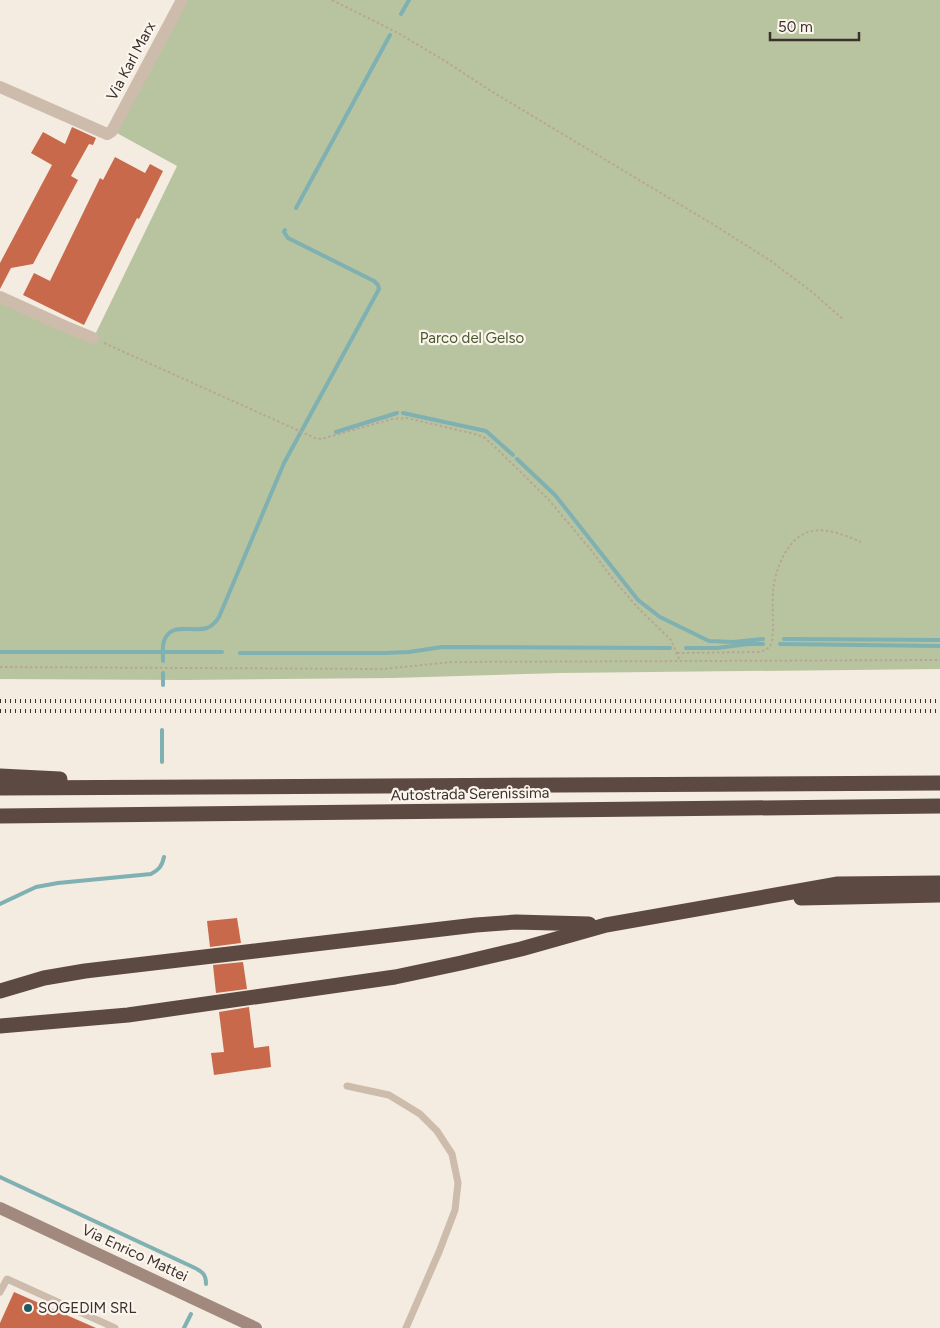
<svg xmlns="http://www.w3.org/2000/svg" width="940" height="1328" font-family="Figtree,sans-serif">
<rect width="100%" height="100%" fill="#f4ebe1"/>
<polygon fill="#b8c4a0" points="184,0 940,0 940,669 561,673 392,678 185,680 0,679 0,303 91,343 177,166 115,132"/>
<g fill="none" stroke-linecap="round" stroke-linejoin="round">
<g stroke="#7fb0b2" stroke-width="4">
<polyline points="401,14 409,0"/>
<polyline points="296,208 390,35"/>
<polyline points="403,413 486,431 513,455"/>
<polyline points="336,432 397,413"/>
<polyline points="517,459 555,495 638,600 660,617 709,641 733,642 763,639"/>
<polyline points="784,639 940,640"/>
<polyline points="780,644 940,646"/>
<polyline points="686,648 717,648 748,644 763,644"/>
<polyline points="0,652 222,652"/>
<polyline points="240,653 384,653 409,652 442,647 670,648"/>
<path d="M163 661C163 654 162 647 164 641 171 621 193 633 207 628 212 626 216 622 219 617L284 463 379 289 378 285 374 281 288 238 284 232 285 230"/>
<polyline points="163,685 163,673"/>
<polyline points="162,762 162,730"/>
<path d="M0 904 36 887 58 883 151 874C159 870 162 866 164 857"/>
<path d="M0 1177 195 1268C203 1272 206 1275 206 1284"/>
<polyline points="184,1328 191,1314"/>
</g>
</g>
<g fill="#c8694b">
<polygon points="72,127 96,138 93,145 89,144 71,176 78,180 33,264 11,268 0,289 0,263 52,165 31,153 43,132 65,144"/>
<polygon points="115,157 145,173 150,164 163,171 139,219 137,218 84,325 23,295 34,273 50,281 100,178 103,180"/>
<polygon points="237,918 241,943 210,947 207,921"/>
<polygon points="243,962 247,989 216,993 213,965"/>
<polygon points="249,1007 254,1048 269,1046 271,1067 214,1075 211,1053 224,1052 219,1012"/>
<polygon points="14,1292 96,1328 0,1328 0,1323"/>
</g>
<g fill="none" stroke-linecap="round" stroke-linejoin="round">
<g stroke="#b9a596" stroke-width="2" stroke-dasharray="2.5 2.5" stroke-linecap="butt">
<polyline points="332,0 398,33 445,61 491,91 714,225 771,261 812,292 844,320"/>
<polyline points="104,343 315,438 321,439 392,419 407,418 475,434 485,438 495,447 548,499 591,550 613,579 639,609 671,640 680,661"/>
<path d="M677 653 759 652C766 650 770 649 772 641 774 625 772 608 773 591 775 570 788 534 813 531 829 528 847 536 861 542"/>
<polyline points="0,667 382,669 451,662 940,660"/>
</g>
<g stroke="#cdbbac" stroke-width="7">
<polyline points="347,1086 389,1095 420,1114 437,1131 452,1154 458,1183 455,1210 439,1252 406,1328"/>
<polyline points="0,1292 7,1279 115,1328"/>
</g>
<g stroke="#cdbbac" stroke-width="12">
<polyline points="0,87 107,134 112,131 182,0"/>
<polyline points="0,297 64,326 93,338"/>
</g>
<polyline stroke="#a18a7d" stroke-width="12" points="0,1208 256,1328"/>
<g stroke="#5c4a42" stroke-width="15">
<polyline points="0,776 60,779"/>
<polyline points="0,788 940,783"/>
<polyline points="0,816 940,806"/>
<polyline points="801,898 940,895"/>
<polyline points="0,991 44,978 85,971 476,925 516,922 589,924"/>
<polyline points="0,1026 128,1015 395,977 461,963 521,949 606,925 838,884 940,883"/>
</g>
<g stroke="#3b302b" stroke-width="4" stroke-dasharray="1 4" stroke-linecap="butt">
<polyline points="0,701 940,701"/>
<polyline points="0,711 940,711"/>
</g>
</g>
<circle fill="#1f5a5e" stroke="#fbf5ee" stroke-width="2" cx="28" cy="1308" r="5"/>
<g text-anchor="middle" dominant-baseline="central" stroke-width="4.5" stroke-linejoin="round" paint-order="stroke">
<g font-size="15" fill="#3b302b" stroke="#fbf5ee">
<text transform="translate(131 61) rotate(-62)">Via Karl Marx</text>
<text transform="translate(470 794) rotate(-1)">Autostrada Serenissima</text>
<text transform="translate(135 1253) rotate(25)">Via Enrico Mattei</text>
</g>
<g font-size="15" fill="#4a5a2e" stroke="#fbf5ee">
<text x="472" y="338">Parco del Gelso</text>
</g>
<g font-size="15" fill="#3b302b" stroke="#fbf5ee" text-anchor="start">
<text x="38" y="1308">SOGEDIM SRL</text>
</g>
</g>
<path d="M770 32v8h89v-8" fill="none" stroke="#3b302b" stroke-width="2.5"/>
<text x="778" y="32" font-size="15" fill="#3b302b" stroke="#fbf5ee" stroke-width="4" paint-order="stroke">50 m</text>
</svg>
